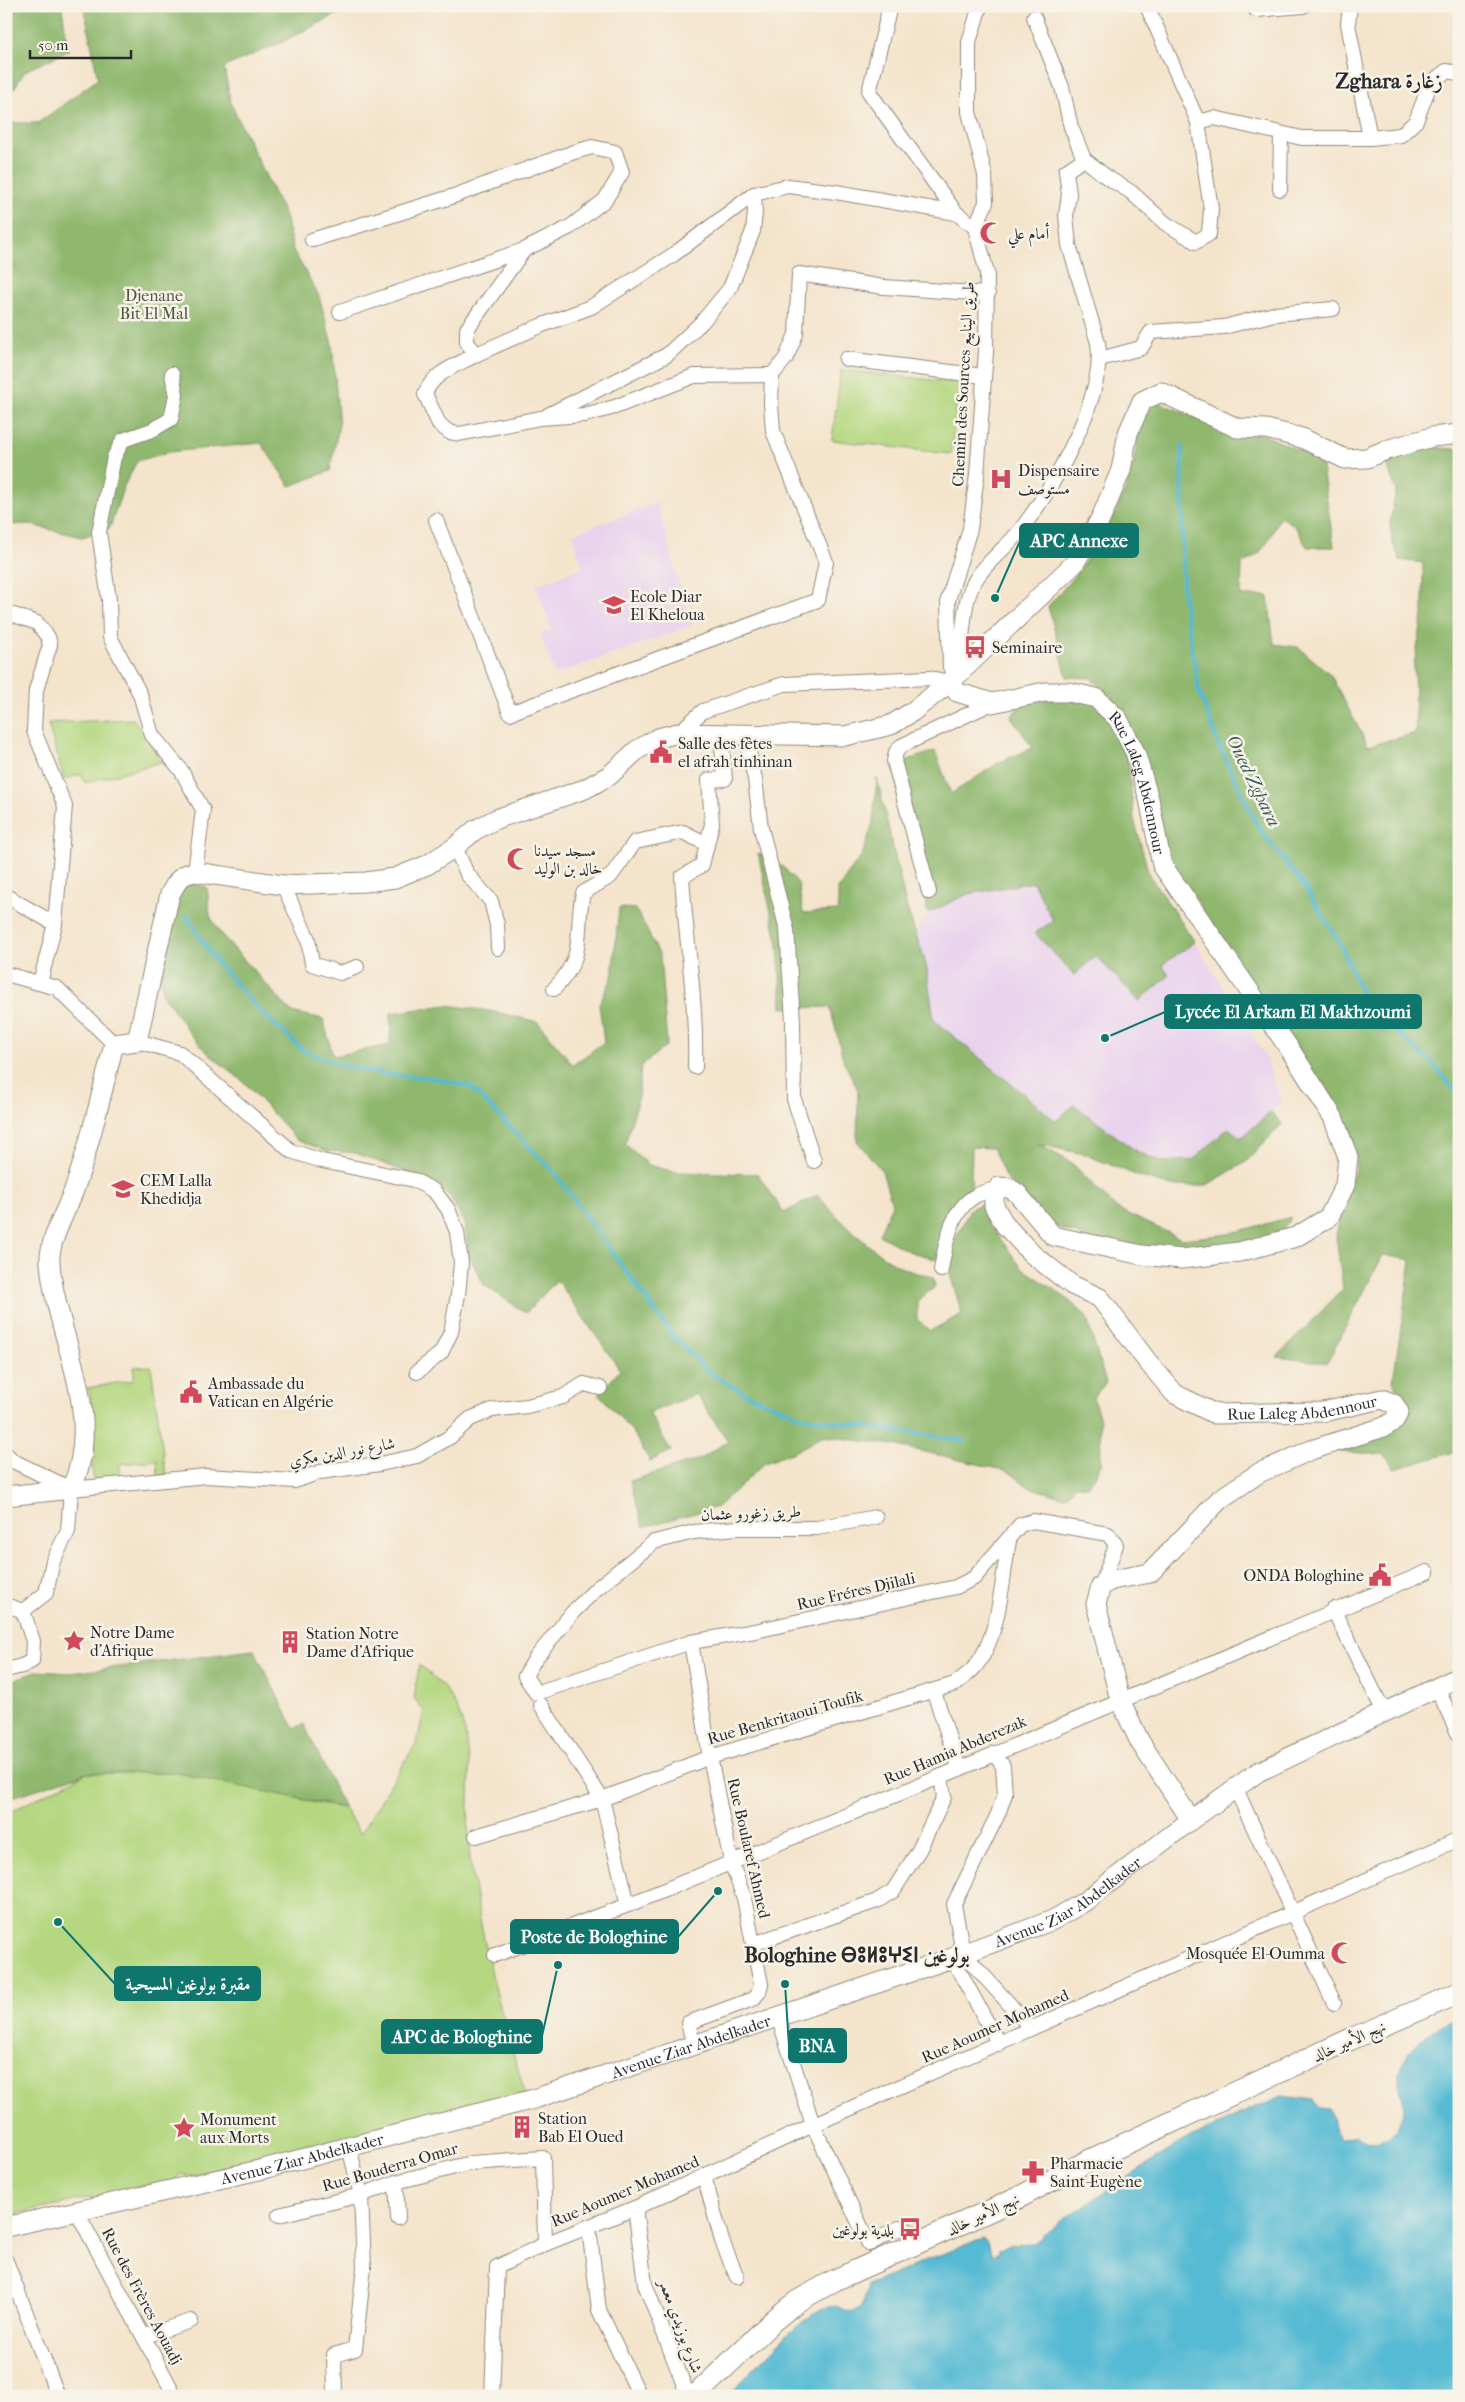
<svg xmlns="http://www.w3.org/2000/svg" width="1465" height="2402" font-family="'IM FELL French Canon',Amiri,'Noto Sans Tifinagh',serif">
<rect width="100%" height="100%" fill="#f7f3e8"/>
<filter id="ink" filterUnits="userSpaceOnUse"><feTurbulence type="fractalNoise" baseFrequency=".02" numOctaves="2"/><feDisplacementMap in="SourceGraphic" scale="10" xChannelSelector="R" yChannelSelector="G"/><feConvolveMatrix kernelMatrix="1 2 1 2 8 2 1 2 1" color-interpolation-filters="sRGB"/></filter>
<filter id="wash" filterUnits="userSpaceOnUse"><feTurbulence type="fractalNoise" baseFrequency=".0096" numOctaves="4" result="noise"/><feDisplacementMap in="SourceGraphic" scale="20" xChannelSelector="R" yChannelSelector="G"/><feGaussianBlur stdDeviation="1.12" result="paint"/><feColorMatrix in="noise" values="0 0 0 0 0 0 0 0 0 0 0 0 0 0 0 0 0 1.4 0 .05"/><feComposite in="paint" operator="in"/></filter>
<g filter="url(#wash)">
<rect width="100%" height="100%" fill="#f4e4cc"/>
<g fill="#e9d2ee">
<polygon points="657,503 691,626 555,675 540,634 551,630 536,585 583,567 572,534"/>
<polygon points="1033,882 1054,921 1036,933 1073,975 1095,956 1162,965 1195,942 1265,1056 1282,1103 1241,1138 1227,1128 1193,1160 1161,1162 1136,1151 1074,1105 1056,1122 934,1020 926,964 915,932 928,913 968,894"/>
</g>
<g fill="#b4d780" stroke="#708156">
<polygon points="841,370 959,383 951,454 832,440"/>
<polygon points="133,719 146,735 161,762 85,783 81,774 64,780 48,723"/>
<polygon points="151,1366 166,1475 158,1476 157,1460 120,1464 120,1480 94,1483 91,1459 95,1459 90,1394 87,1388 134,1380 134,1367"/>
<path d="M419 1665C439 1681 449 1690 459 1714 478 1760 464 1811 470 1858 481 1939 501 2017 526 2095L191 2176 180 2174 174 2182 147 2185 6 2216V1814L87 1773H176L242 1782 319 1804 344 1808 360 1834 417 1742 424 1711 414 1698Z"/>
</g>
<g fill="#8fb86e" stroke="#5d724c">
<polygon points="6,6 62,6 68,51 25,71 6,101"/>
<polygon points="84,6 353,6 280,43 224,67 231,104 285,216 293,250 319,296 332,344 339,425 330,471 290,486 261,443 169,452 137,461 123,488 110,528 82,537 27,524 6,525 6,123 38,123 98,79"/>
<path d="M1157 402 1222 428 1265 435 1321 461 1334 547H1307L1295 526 1280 516C1270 537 1265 555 1242 563L1241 596H1268L1274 644 1298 647 1330 674 1368 746 1416 733 1414 665 1423 616V563L1400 560 1393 543 1390 523 1396 490 1385 459 1404 446 1459 449V1451L1394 1469 1384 1454 1341 1452 1330 1448 1406 1409 1393 1381 1411 1260 1383 1255 1327 1363 1277 1357 1343 1289 1336 1236 1344 1198 1356 1167 1353 1141 1166 853 1140 751 1120 708 1091 678 1067 677 1048 606C1083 569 1114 525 1130 476 1136 455 1138 432 1142 411Z"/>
<polygon points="1050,699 1095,702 1117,726 1128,760 1134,819 1149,875 1195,942 1162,965 1169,976 1139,1001 1096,956 1074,975 1035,933 1053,921 1033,882 968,894 928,913 893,765 935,751 951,794 1000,762 1033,748 1011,717 1021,703"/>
<path d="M877 778 906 905 926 964 934 1020 1056 1121 1074 1105 1136 1151 1161 1162 1193 1160 1228 1128 1241 1138 1271 1112 1282 1124 1246 1162 1205 1186H1171L1138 1176 1084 1154 1037 1144 1071 1162 1117 1209 1182 1239 1228 1234 1291 1217 1282 1232 1192 1254 1148 1260 1043 1222 1006 1178 993 1148 972 1147 971 1187C948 1212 943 1226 938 1260L908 1251 879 1235 892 1204 882 1171 857 1141 858 1090 844 1062 830 1007 782 1008 778 945 758 853 784 868 798 883 803 913 838 911V888L862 855 873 823Z"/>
<path d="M185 883 207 887 210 916 220 933 291 1012 323 1019 333 1056 390 1045 391 1013 447 1005 496 1012 538 1022 573 1065 604 1042 599 1004 612 978 619 908 636 909 660 956 667 1045 641 1066 638 1100 625 1144 649 1165 674 1172 758 1174 784 1213 817 1195C841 1221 868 1249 899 1266 909 1272 922 1274 933 1277L935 1287 917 1301V1319L930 1331 962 1314 950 1274 949 1253 970 1209 985 1202 996 1233 1021 1267 1066 1298 1086 1316 1106 1383 1093 1397 1100 1420 1101 1465 1089 1486 1076 1485 1065 1497 1030 1488 1008 1471 894 1445 823 1436 794 1452 765 1463 717 1507 643 1527 630 1481 700 1459 728 1441 696 1394 649 1413 671 1451 650 1461 632 1431 599 1394 620 1370 557 1280 526 1313 484 1285 469 1256 465 1224 449 1195 414 1175 355 1153 327 1151 297 1140 245 1083 209 1054 191 1035 162 993V942L170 897Z"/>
<polygon points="254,1650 294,1728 304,1724 344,1808 176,1773 87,1773 6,1799 6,1683 36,1671 71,1673"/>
</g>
<path fill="#55bad3" stroke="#40727f" d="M1459 2016V2396H728C751 2372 797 2320 825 2307 844 2299 859 2334 868 2285L982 2238 986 2240 993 2255 999 2253 998 2250 1012 2244 1034 2243 1062 2220 1178 2144 1240 2114 1281 2096 1313 2100 1320 2108 1328 2109 1332 2117 1337 2141 1355 2135C1362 2141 1370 2143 1380 2141 1394 2138 1402 2124 1404 2110 1404 2106 1402 2100 1401 2095 1397 2082 1399 2067 1407 2055 1417 2039 1442 2026 1459 2016Z"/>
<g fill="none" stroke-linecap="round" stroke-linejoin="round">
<g stroke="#55bad3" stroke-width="4">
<polyline points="1182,446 1183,596 1199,691 1220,748 1259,828 1306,889 1341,945 1363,996 1402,1037 1433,1064 1459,1095"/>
<polyline points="186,915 214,959 256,1007 304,1051 341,1065 383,1074 433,1078 471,1087 555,1173 673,1336 710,1373 748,1395 803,1417 965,1441"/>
</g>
</g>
</g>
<g filter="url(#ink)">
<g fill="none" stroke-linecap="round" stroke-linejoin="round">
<defs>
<g id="street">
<polyline points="890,6 869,92 956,213 975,227 987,273 986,351 977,475 970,529 948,600 950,667"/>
<polyline points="1147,6 1198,122"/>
<polyline points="1350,6 1348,24 1370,138"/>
<polyline points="1256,10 1303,6"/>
<polyline points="1034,17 1062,87 1071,127 1084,159"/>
<polyline points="1280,189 1281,134"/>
<polyline points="975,227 986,203 985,175 969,112 969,42 980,6"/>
<polyline points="312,240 451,197 571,153 592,147 615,152 622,172 605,200 570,227 524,250 467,329 467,343 477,354 540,326 591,307 673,255 754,194 788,186 836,192 956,213"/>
<polyline points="340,312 524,250"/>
<path d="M477 354C458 365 433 372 425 394L439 424 449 432 459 434 540 418 584 415 615 407 694 376 772 375"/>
<polyline points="846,359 983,376"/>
<polyline points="1100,359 1141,348 1151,332 1224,327 1274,314 1333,309"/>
<polyline points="172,374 176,395 171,419 152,430 123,440 114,457 99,532 109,600 110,637 140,694 152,735 181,770 203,810 195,872"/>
<polyline points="548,415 667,355 702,322 730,288 753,231 755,213 754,194"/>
<polyline points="436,520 510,713 818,600 826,562 773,431 771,404 772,375 786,358 796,334 799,274 884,287 988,294"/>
<polyline points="6,619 11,614 37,623 48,637 50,645 36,690 34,731 65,806 55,924 40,983"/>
<path d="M950 682C954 670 959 657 961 645 965 620 963 598 978 576 990 559 1009 545 1022 528 1054 486 1106 397 1098 343L1069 245 1066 215 1069 194 1066 171 1084 159 1108 178 1131 192 1165 223 1196 242 1209 234 1211 209 1198 122 1214 118 1302 138H1370L1401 135 1416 121 1430 84 1446 71 1459 73"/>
<polyline points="678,733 703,711 784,684 930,678 950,682"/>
<polyline points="745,735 755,779 761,828 787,930 793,1021 794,1099 814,1161"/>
<polyline points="455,847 467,874 491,901 497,925 498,948"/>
<polyline points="283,885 308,939 312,964 340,973 357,967"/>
<polyline points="929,892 894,761 896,752 901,746 992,703"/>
<polyline points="6,896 55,924"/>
<polyline points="6,974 57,988 114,1044"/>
<path d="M554 989C588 954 574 934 583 893L611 876 635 842 683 832 707 844"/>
<polyline points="137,1041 180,1053 291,1151 322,1161 414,1180 434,1191 448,1209 457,1232 461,1263 458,1295 451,1332 441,1353 417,1372"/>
<path d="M695 1067C697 1003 686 941 682 877L702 865 712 824 709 780 725 779 721 734"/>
<path d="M941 1270C945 1245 951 1208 977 1195 984 1192 992 1190 999 1187"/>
<polyline points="6,1454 13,1461 71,1489"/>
<polyline points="71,1489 206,1476 295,1481 320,1472 380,1464 417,1456 450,1437 470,1419 492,1410 527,1406 563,1397 584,1384 600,1388"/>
<polyline points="876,1517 817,1528 737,1528 694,1532 654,1542 596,1589 573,1612 535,1659 525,1676 536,1693 691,1642 755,1631 956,1587 974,1578 1020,1525 1033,1521 1108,1534 1116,1545 1101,1586"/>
<polyline points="6,1605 23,1611"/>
<polyline points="1333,1609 1384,1712"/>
<polyline points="691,1642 710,1757 731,1862 744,1898 761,1984 759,1992 753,1999 688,2023 694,2045"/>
<polyline points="6,1670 22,1666 32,1661 33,1641 23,1611 46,1593 53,1561 68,1531 71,1489"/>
<polyline points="1437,1688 1459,1735"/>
<polyline points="934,1692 959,1769"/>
<polyline points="541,1705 602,1799 628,1905"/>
<polyline points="994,1753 1003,1766 1005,1794 998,1814 954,1904 963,1953 1031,2028"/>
<polyline points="1235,1787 1334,2003"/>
<path d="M476 1836 602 1799 710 1757 955 1684C961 1679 968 1674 973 1669 1000 1640 1002 1578 1009 1541"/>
<polyline points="753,1944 877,1901 893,1891 919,1850 944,1797 941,1776"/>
<polyline points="495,1955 628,1905 959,1769 1427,1572"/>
<polyline points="952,1958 999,2044"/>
<polyline points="778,2016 813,2125 869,2244 899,2228 931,2238"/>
<polyline points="704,2176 722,2241 737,2277"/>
<polyline points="396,2182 398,2218"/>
<polyline points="635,2208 645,2284 688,2396"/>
<polyline points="77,2212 175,2396"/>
<polyline points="279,2215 361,2195 396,2182 471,2163 543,2158 545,2244 497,2267 492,2396"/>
<polyline points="589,2228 599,2310 640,2396"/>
<polyline points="545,2244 635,2208 813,2125 1459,1839"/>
<polyline points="6,2261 58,2396"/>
<polyline points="145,2336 191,2321"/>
<polyline points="335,2396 334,2355 355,2349 364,2267 361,2195 349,2147"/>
</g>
<g id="secondary">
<path id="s1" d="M950 682 957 692 992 703 1045 692H1069L1096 698 1118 719 1135 752 1149 799 1162 865 1289 1048 1333 1117 1348 1157 1345 1185 1329 1217 1296 1237 1239 1252 1182 1259 1142 1255 1053 1236 1017 1193 1009 1188 999 1187 994 1196V1206L1005 1225 1032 1254 1072 1285 1100 1298 1147 1361 1175 1394 1215 1414 1323 1412 1382 1399 1394 1404 1399 1412 1394 1421 1384 1427 1311 1450 1259 1473 1220 1499 1150 1573 1112 1580 1101 1586 1096 1604 1120 1700 1140 1742 1191 1820"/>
<path d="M6 1496 71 1489C106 1414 56 1338 50 1263 48 1240 68 1209 75 1187 91 1141 102 1092 114 1044L137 1041 170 894C177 882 180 874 195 872L283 885 366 882 395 878 427 865 455 847 475 830 496 819 585 789 610 775 637 750 658 738 678 733 845 736 891 725 912 712 950 682 1074 564 1101 518 1121 470 1128 433 1142 401 1161 392 1237 428 1266 429 1302 438 1345 459 1367 458 1386 450 1432 437 1459 434"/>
<path id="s2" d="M6 2227 259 2170 534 2099 952 1958 1053 1920 1084 1902 1191 1820 1258 1772 1459 1677"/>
</g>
<polyline id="primary" points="695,2396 774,2320 796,2302 835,2280 1016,2199 1088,2161 1351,2039 1459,1993"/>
</defs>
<use href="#street" stroke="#90887c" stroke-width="16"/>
<use href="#secondary" stroke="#90887c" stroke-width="21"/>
<use href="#primary" stroke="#90887c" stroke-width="23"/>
<use href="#street" stroke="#fff" stroke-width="14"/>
<use href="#secondary" stroke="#fff" stroke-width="19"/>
<use href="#primary" stroke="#fff" stroke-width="21"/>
</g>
</g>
<defs>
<symbol id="mosque-bare" viewBox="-9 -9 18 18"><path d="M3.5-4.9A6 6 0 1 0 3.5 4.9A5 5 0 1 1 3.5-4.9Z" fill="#d1495b" stroke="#f7f3e8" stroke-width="2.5" paint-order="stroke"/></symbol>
<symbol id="hospital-bare" viewBox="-9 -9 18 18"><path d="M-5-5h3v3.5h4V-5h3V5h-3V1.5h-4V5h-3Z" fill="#d1495b" stroke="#f7f3e8" stroke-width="2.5" paint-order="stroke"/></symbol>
<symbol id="school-bare" viewBox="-9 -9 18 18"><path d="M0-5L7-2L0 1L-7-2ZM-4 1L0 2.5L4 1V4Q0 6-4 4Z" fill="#d1495b" stroke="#f7f3e8" stroke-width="2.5" paint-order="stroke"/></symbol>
<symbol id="bus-bare" viewBox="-9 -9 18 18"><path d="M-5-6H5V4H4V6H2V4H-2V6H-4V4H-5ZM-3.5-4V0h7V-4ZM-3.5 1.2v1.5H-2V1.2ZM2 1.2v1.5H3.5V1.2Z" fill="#d1495b" stroke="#f7f3e8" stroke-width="2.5" paint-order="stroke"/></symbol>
<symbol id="civic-bare" viewBox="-9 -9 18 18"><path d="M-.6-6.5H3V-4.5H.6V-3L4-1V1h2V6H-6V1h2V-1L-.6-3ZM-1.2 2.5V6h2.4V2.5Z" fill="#d1495b" stroke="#f7f3e8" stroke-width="2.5" paint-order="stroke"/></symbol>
<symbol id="sight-bare" viewBox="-9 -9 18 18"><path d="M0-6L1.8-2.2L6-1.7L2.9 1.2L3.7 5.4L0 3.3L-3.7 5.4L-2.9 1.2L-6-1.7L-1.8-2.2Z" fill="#d1495b" stroke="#f7f3e8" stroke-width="2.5" paint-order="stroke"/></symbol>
<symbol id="building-bare" viewBox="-9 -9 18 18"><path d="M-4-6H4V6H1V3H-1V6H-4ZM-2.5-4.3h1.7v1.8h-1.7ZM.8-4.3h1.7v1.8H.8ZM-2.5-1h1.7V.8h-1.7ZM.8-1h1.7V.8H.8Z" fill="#d1495b" stroke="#f7f3e8" stroke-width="2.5" paint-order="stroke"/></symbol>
<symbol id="pharmacy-bare" viewBox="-9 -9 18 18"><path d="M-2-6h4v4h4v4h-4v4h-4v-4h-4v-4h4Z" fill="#d1495b" stroke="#f7f3e8" stroke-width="2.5" paint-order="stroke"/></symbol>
</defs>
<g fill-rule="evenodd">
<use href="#mosque-bare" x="975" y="217" width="32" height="32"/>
<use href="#hospital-bare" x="985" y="463" width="32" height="32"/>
<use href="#school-bare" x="598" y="589" width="32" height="32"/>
<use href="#bus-bare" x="959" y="631" width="32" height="32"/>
<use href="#civic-bare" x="645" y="736" width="32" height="32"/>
<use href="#mosque-bare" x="502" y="843" width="32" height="32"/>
<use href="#school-bare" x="107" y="1173" width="32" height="32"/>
<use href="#civic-bare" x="175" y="1376" width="32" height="32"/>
<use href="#civic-bare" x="1364" y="1559" width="32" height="32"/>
<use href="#sight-bare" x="58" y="1625" width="32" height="32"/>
<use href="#building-bare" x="274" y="1626" width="32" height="32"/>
<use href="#mosque-bare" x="1326" y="1937" width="32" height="32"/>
<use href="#building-bare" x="506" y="2111" width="32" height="32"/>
<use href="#sight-bare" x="168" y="2112" width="32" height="32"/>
<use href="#pharmacy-bare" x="1017" y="2156" width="32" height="32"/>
<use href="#bus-bare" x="894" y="2213" width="32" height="32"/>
</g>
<g text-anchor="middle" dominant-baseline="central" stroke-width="5" stroke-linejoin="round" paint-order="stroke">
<g font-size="16" fill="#2b2b2b" stroke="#f7f3e8" text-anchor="start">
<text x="1008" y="233">أمام علي</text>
<text x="1018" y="470">Dispensaire<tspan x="1018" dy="18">مستوصف</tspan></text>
<text x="630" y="596">Ecole Diar<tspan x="630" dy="18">El Kheloua</tspan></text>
<text x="992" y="647">Seminaire</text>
<text x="678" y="743">Salle des fêtes<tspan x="678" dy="18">el afrah tinhinan</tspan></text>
<text x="534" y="850">مسجد سيدنا<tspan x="534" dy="18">خالد بن الوليد</tspan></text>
<text x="140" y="1180">CEM Lalla<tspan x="140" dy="18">Khedidja</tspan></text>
<text x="208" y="1383">Ambassade du<tspan x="208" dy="18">Vatican en Algérie</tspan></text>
<text x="1364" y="1575" text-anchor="end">ONDA Bologhine</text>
<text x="90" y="1632">Notre Dame<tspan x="90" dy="18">d'Afrique</tspan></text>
<text x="306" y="1633">Station Notre<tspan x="306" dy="18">Dame d'Afrique</tspan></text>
<text x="1325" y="1953" text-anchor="end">Mosquée El-Oumma</text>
<text x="538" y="2118">Station<tspan x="538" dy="18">Bab El Oued</tspan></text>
<text x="200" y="2119">Monument<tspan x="200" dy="18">aux Morts</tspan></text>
<text x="1050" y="2163">Pharmacie<tspan x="1050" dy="18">Saint-Eugène</tspan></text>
<text x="894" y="2229" text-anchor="end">بلدية بولوغين</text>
</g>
<g font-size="16" fill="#4d5640" stroke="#f7f3e8">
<text x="154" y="295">Djenane<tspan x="154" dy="18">Bit El Mal</tspan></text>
</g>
<g font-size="16" fill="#2b2b2b" stroke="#f7f3e8">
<text transform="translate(963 384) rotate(-87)">Chemin des Sources طريق الينابيع</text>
<text stroke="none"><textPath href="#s1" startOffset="252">Rue Laleg Abdennour</textPath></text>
<text stroke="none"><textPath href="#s1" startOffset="1529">Rue Laleg Abdennour</textPath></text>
<text transform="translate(342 1452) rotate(-10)">شارع نور الدين مكري</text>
<text transform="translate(751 1513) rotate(-2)">طريق زغورو عثمان</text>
<text transform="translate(856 1591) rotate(-13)">Rue Fréres Djilali</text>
<text transform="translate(785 1717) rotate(-16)">Rue Benkritaoui Toufik</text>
<text transform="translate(955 1750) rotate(-23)">Rue Hamia Abderezak</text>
<text transform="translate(749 1848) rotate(77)">Rue Boularef Ahmed</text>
<text stroke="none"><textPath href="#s2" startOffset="1114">Avenue Ziar Abdelkader</textPath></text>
<text transform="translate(995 2026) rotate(-24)">Rue Aoumer Mohamed</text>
<text transform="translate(1349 2041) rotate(-24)">نهج الأمير خالد</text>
<text stroke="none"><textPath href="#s2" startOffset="709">Avenue Ziar Abdelkader</textPath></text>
<text stroke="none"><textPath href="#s2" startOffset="304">Avenue Ziar Abdelkader</textPath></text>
<text transform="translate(390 2167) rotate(-16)">Rue Bouderra Omar</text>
<text transform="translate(625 2191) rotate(-23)">Rue Aoumer Mohamed</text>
<text transform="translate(983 2214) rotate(-25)">نهج الأمير خالد</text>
<text transform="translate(142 2296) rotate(62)">Rue des Frères Aouadj</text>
<text transform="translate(681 2326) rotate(70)">شارع بوزيدي معمر</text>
</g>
<g font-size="18" font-style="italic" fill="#38565d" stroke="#f7f3e8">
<text transform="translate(1253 781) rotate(64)">Oued Zghara</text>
</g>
<g font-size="21" font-weight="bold" fill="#2b2b2b" stroke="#f7f3e8">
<text x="1389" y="81">Zghara زغارة</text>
<text x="857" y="1955">Bologhine ⴱⵓⵍⵓⵖⵉⵏ بولوغين</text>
</g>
</g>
<path fill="none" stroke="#0f766e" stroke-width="2" d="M995 598L1020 541M1105 1038L1165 1012M718 1891L678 1937M58 1922L115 1984M558 1965L542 2036M785 1984L789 2046"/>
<g fill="#0f766e" stroke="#f7f3e8" stroke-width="2">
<circle cx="995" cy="598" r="5"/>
<circle cx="1105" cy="1038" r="5"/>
<circle cx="718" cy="1891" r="5"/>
<circle cx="58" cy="1922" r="5"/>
<circle cx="558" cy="1965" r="5"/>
<circle cx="785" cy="1984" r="5"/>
</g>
<g fill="#0f766e" stroke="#0f766e" stroke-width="2">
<rect x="1020" y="524" width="118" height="33" rx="5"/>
<rect x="1165" y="995" width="256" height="33" rx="5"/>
<rect x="511" y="1920" width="167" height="33" rx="5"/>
<rect x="115" y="1967" width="145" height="33" rx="5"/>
<rect x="382" y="2020" width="160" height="33" rx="5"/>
<rect x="789" y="2029" width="57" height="33" rx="5"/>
</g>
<g font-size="18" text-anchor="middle" font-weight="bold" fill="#fff">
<text x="1079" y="547">APC Annexe</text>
<text x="1293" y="1018">Lycée El Arkam El Makhzoumi</text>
<text x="594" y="1943">Poste de Bologhine</text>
<text x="188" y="1990">مقبرة بولوغين المسيحية</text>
<text x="462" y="2043">APC de Bologhine</text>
<text x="817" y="2052">BNA</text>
</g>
<rect width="1465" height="2402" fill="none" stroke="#f7f3e8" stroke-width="25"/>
<path d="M30 50v8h101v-8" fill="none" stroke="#2b2b2b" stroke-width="2.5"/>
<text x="38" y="50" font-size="15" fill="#2b2b2b" stroke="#f7f3e8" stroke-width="4" paint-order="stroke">50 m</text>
</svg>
